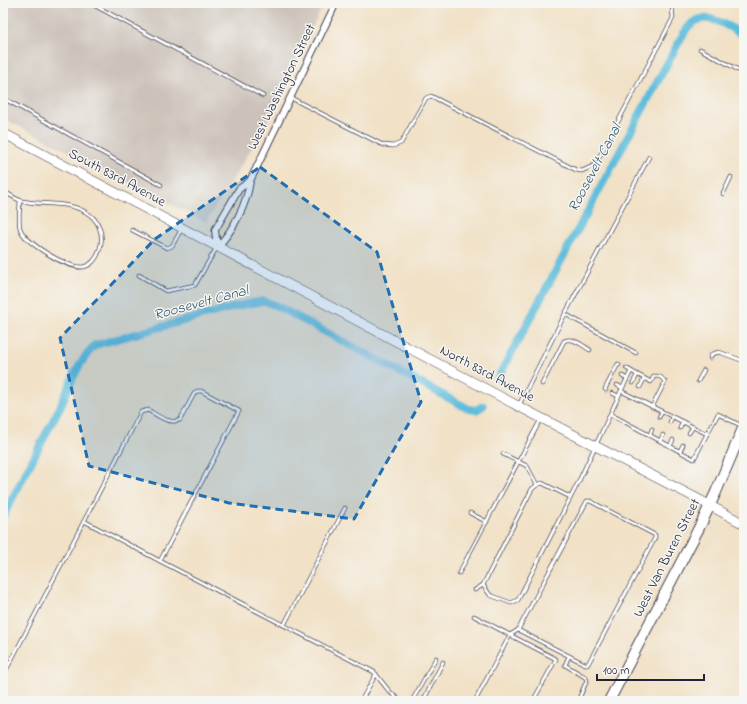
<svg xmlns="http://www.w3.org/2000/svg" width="747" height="704" font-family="'Indie Flower',sans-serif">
<rect width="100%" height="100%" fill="#f6f6f2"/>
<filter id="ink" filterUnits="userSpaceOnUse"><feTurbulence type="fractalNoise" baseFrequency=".025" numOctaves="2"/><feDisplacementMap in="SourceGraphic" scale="8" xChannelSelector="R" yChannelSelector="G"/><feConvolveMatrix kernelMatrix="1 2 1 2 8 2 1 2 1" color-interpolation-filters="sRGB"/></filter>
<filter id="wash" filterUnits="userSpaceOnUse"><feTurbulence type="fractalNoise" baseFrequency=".012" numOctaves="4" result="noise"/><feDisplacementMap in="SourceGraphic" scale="16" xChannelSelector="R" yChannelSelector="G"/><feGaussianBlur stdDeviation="0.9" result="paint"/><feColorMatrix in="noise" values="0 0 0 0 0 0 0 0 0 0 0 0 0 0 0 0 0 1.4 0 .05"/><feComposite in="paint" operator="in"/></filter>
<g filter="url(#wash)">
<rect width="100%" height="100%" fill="#f1e1c6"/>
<polygon fill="#ccc2b9" points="3,3 324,3 261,133 206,222 3,118"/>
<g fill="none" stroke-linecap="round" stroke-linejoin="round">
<g stroke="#5dbddb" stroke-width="8">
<path d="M498 378 681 38C684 34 686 29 690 25 706 9 728 27 744 35"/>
<path d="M3 516C22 480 41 443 60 407 70 386 78 361 95 345L242 305 264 301 275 305 469 409 476 410 483 406"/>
</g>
</g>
</g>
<g filter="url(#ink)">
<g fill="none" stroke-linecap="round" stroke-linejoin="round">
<defs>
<g id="lane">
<polyline points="90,3 263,96"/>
<polyline points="700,49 744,73"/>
<polyline points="3,98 161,185"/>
<polyline points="291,98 383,145 393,146 401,143 426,98 431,96 576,170 582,171 595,165 673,18 672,3"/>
<path d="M3 191C9 194 15 199 22 201 44 206 71 200 90 215 93 217 98 223 99 227 105 240 99 264 83 267 68 269 23 242 20 228 18 220 20 208 20 200"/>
<polyline points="723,194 731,177"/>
<polyline points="132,230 167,248 172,246 181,230"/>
<polyline points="139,275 166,291 195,285 217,247"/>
<polyline points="565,314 636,353"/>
<polyline points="710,358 712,354 719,352 741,360"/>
<polyline points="626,368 631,371"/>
<polyline points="622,376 627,379"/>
<polyline points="698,381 704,370"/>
<polyline points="633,383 637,375"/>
<path d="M542 384 564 341C572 336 583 346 590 350"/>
<polyline points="617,385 622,388"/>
<polyline points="640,387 644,379"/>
<polyline points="606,390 605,389 618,364 619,365"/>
<path d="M621 391 631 371 651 382 654 376C660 376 662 377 665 382L652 407"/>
<polyline points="612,393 618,396"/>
<polyline points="519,405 565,314 649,157"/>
<polyline points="610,414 694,459 707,434"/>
<polyline points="659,417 662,412"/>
<polyline points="670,422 672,417"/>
<polyline points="680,428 683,422"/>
<polyline points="689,433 693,427"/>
<polyline points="650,435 652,429"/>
<polyline points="660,441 663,435"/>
<polyline points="670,446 673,440"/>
<polyline points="680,451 683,445"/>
<polyline points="503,454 527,466 537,485"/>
<polyline points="470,513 487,522"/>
<polyline points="160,561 374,672 389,691 400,701"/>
<polyline points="459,573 541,419"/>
<polyline points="483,585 532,489 537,485 542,483 570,497"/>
<polyline points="475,590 483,585 490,595 511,603 518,600 578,483 621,391 707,434 718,414 742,426"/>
<polyline points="474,616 510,635 475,701"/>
<polyline points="284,625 345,508"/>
<polyline points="510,635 518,630 587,501 590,501 655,535 655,538 588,664 585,664 518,630"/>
<polyline points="510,635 556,659 533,701"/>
<polyline points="569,656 565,665 585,677 587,680 578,701"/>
<path d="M3 676 141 412 148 410C157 415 169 425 180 420L194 394 197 391H201L239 411 160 561 84 521"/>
<polyline points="361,701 376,674"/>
<polyline points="412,701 436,658"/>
<polyline points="423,701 443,662"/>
</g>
<g id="street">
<path d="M217 247C233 231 247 204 250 181L336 3"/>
<polyline points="217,247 215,230 239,189 250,181"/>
</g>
<polyline id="secondary" points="3,133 518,406 696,498 744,524"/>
<polyline id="primary" points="609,701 702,522 716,492 744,426"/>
</defs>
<use href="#lane" stroke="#413f50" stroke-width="4.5"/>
<use href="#street" stroke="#413f50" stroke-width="8"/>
<use href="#secondary" stroke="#413f50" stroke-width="10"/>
<use href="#primary" stroke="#413f50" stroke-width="12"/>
<use href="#lane" stroke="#fff" stroke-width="3"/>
<use href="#street" stroke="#fff" stroke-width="6"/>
<use href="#secondary" stroke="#fff" stroke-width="9"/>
<use href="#primary" stroke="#fff" stroke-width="10"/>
</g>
</g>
<path fill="#1f6fb2" fill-opacity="0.2" stroke="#1f6fb2" stroke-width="3" stroke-dasharray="8 5" stroke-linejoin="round" d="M260 167 377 252 421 402 354 519 229 503 89 466 60 338 155 239Z"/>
<g text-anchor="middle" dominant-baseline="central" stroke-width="3" stroke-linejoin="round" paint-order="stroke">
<g font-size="14" fill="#22223b" stroke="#f6f6f2">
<text transform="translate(282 87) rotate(-64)">West Washington Street</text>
<text transform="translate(117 178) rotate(28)">South 83rd Avenue</text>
<text transform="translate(487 374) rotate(28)">North 83rd Avenue</text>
<text transform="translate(667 558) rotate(-63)">West Van Buren Street</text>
</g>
<g font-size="15" font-style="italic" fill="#375873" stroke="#f6f6f2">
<text transform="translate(595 168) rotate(-62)">Roosevelt Canal</text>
<text transform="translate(201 303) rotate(-15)">Roosevelt Canal</text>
</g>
</g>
<rect width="747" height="704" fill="none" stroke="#f6f6f2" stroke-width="16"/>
<path d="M597 674v6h107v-6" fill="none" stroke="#22223b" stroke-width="2"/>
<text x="603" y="674" font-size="12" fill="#22223b" stroke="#f6f6f2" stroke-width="3" paint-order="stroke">100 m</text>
</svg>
